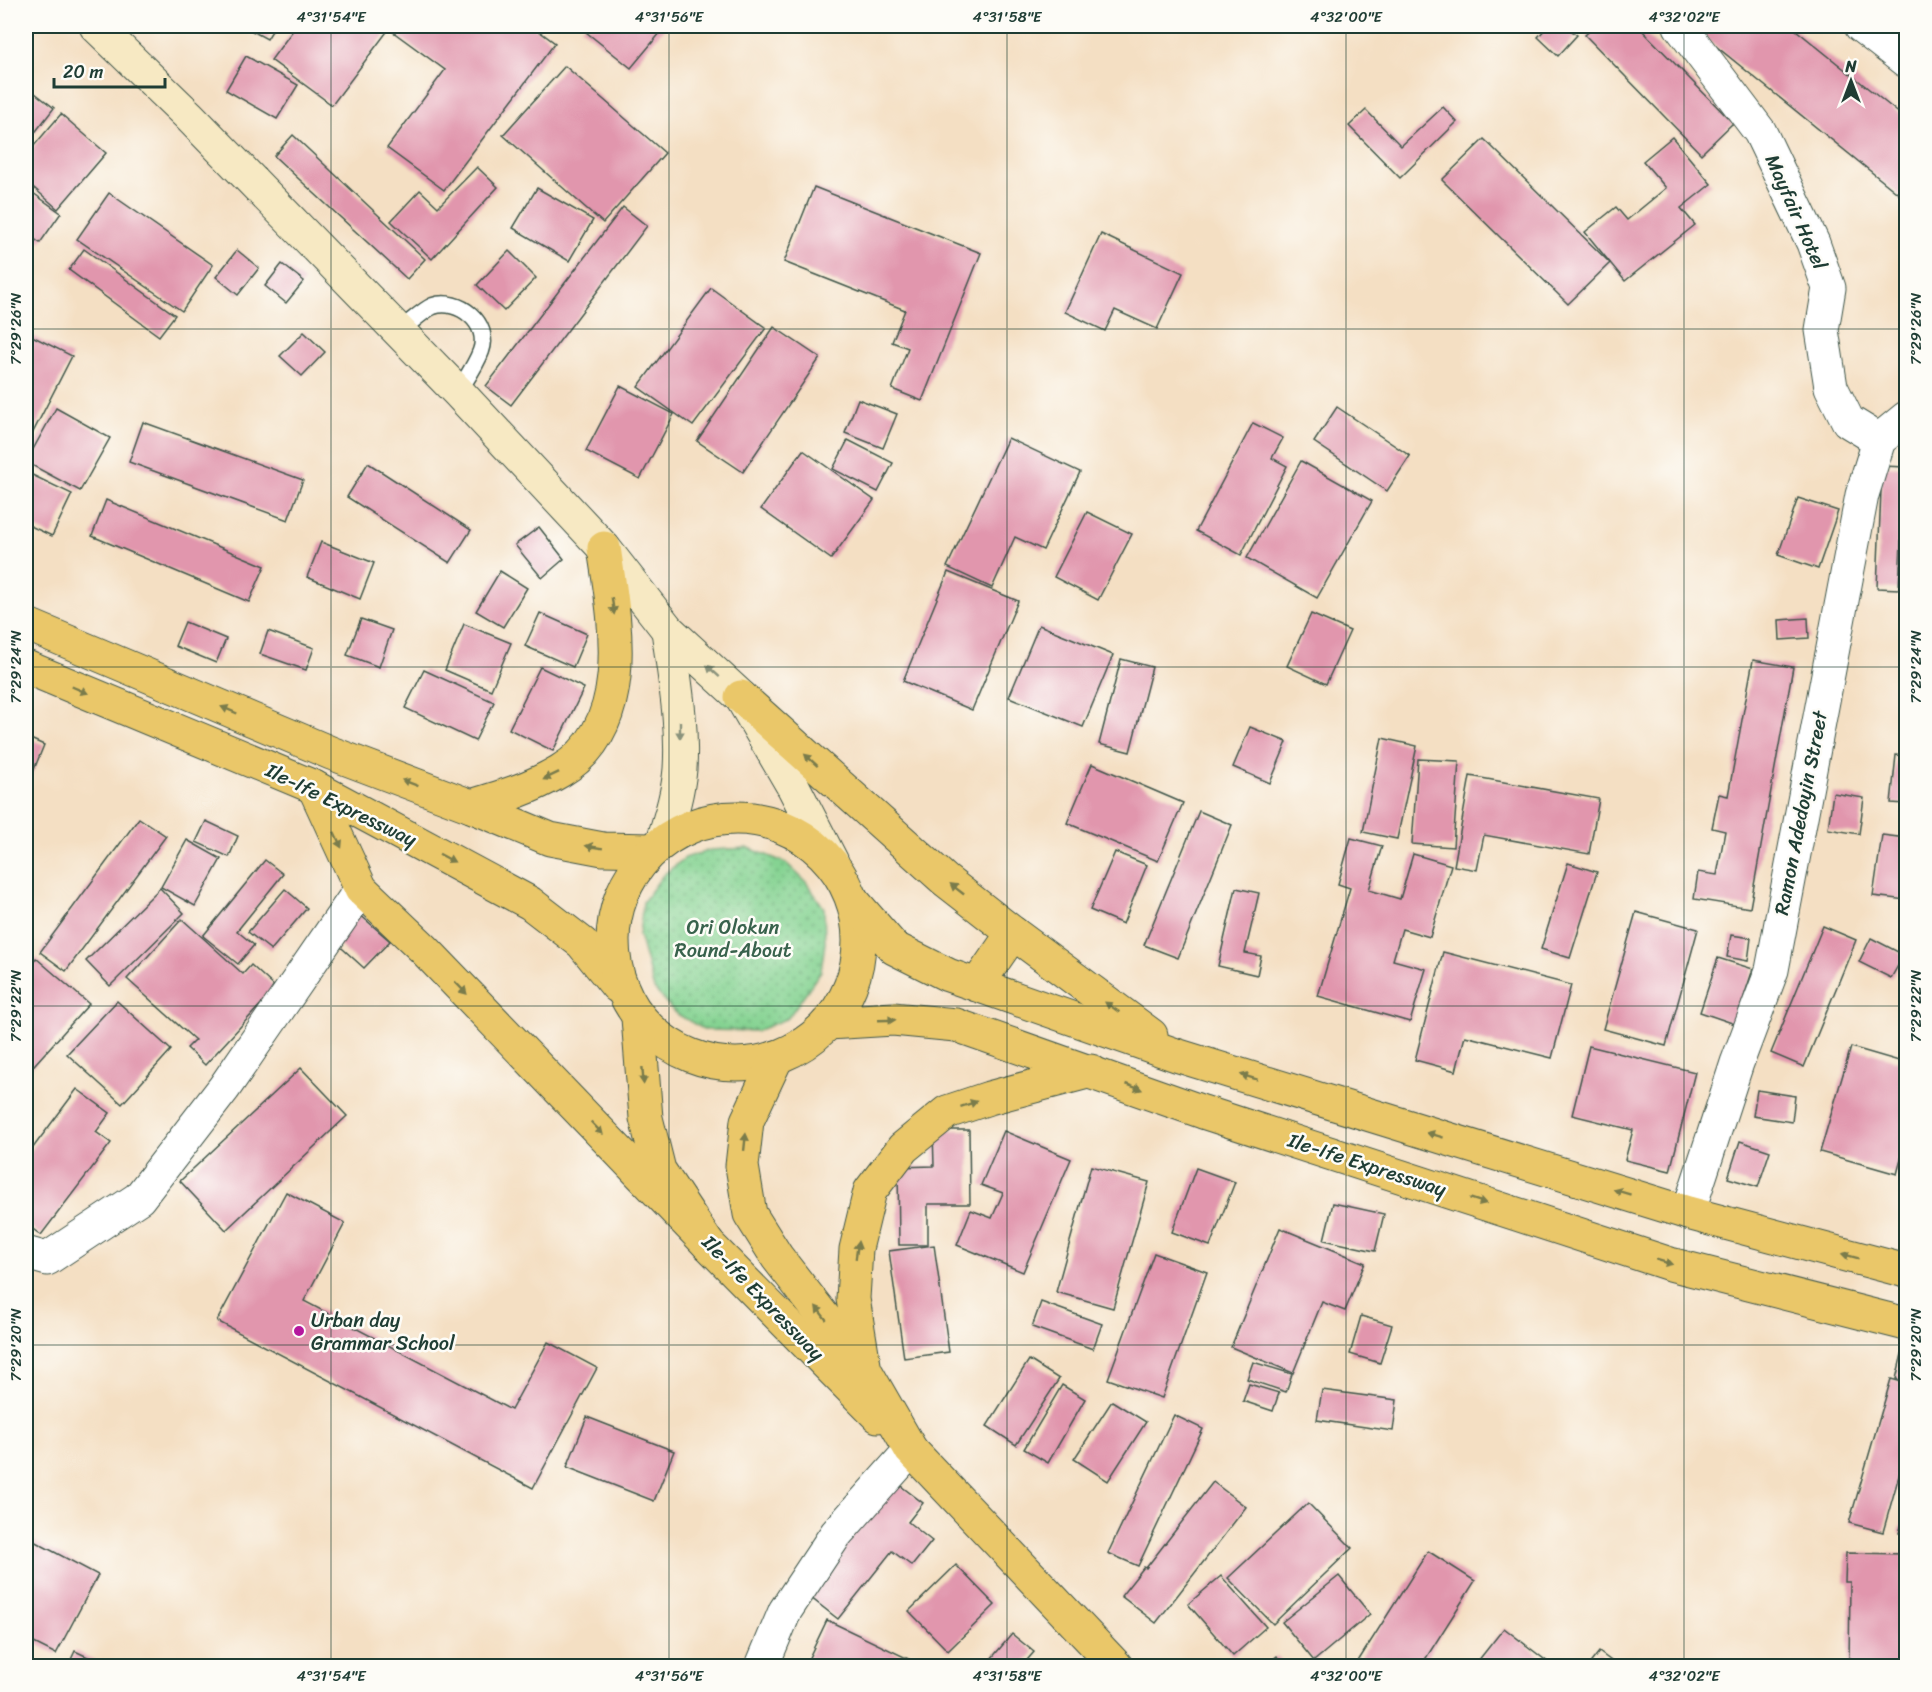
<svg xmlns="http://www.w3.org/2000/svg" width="1932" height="1692" font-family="Sriracha,sans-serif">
<defs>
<pattern id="park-dots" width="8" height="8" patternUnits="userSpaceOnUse" patternTransform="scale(1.5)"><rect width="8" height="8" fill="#85d392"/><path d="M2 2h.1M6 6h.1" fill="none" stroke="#6cac78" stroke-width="1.8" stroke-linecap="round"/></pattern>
</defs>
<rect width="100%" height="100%" fill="#fdfcf7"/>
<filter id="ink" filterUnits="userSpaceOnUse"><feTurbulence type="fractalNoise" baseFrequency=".0167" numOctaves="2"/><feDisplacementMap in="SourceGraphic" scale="12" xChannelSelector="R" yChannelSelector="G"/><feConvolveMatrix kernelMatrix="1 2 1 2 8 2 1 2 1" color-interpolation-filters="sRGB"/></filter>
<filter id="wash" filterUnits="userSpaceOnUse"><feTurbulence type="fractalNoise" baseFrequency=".008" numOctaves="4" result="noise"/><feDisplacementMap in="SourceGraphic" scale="24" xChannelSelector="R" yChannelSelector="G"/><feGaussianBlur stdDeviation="1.35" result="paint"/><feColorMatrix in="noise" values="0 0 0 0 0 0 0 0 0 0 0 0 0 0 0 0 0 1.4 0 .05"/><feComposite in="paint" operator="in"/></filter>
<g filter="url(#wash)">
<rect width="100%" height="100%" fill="#f4dfc3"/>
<polygon fill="url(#park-dots)" stroke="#528863" stroke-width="1.5" points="749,848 786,863 806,882 824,908 825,943 821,971 788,1018 757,1031 705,1030 675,1013 654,989 639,935 643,902 663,875 685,858 710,850"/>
<g id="blocks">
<g fill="#e196ad">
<polygon points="243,26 275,26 267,39"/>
<polygon points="296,26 532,26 555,43 444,190 387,148 445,70 389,29 332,105 271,60"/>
<polygon points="583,26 666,26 631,68 581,28"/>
<polygon points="1548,26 1565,26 1577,35 1558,56 1538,37"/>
<polygon points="1595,26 1638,26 1733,123 1701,154 1585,35"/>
<polygon points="1707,26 1791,26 1906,119 1906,200 1701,34"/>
<polygon points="246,56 298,85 277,119 226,90"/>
<polygon points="565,66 665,153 603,223 503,135"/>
<polygon points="26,86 54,108 26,144"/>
<polygon points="1443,107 1457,122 1400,178 1349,126 1366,110 1401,146"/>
<polygon points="61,114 106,153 58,209 26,181 26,155"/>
<polygon points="293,135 425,259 407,279 274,156"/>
<polygon points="1672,137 1711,184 1681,208 1695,225 1625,281 1585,232 1616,207 1627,220 1666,188 1643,161"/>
<polygon points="1484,139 1610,263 1568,304 1442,180"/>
<polygon points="477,167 498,187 432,259 391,221 420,190 438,207"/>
<polygon points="814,187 981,253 922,401 892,389 908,348 892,342 905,310 784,262"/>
<polygon points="26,188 61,213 40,243 26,233"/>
<polygon points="537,188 593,220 569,261 513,228"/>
<polygon points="109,193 213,265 182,311 77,239"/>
<polygon points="623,207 647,226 511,405 486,386"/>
<polygon points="1101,234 1183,273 1157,329 1115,310 1105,331 1065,312"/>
<polygon points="84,249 175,315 159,336 69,270"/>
<polygon points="237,250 259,268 238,295 216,277"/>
<polygon points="509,251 536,278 504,311 477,285"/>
<polygon points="282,264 304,281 286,303 265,286"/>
<polygon points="711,288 766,328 693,426 638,387"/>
<polygon points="774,327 820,358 743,472 697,441"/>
<polygon points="304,332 325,352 302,376 280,356"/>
<polygon points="26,333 72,356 29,440 26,439"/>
<polygon points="620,386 674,414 640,479 586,451"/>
<polygon points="858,399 897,414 883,448 845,433"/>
<polygon points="1337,407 1410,456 1387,491 1314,442"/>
<polygon points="56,408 110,438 80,491 26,462"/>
<polygon points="143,422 303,480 288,520 129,462"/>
<polygon points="1253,423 1283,438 1272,458 1287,466 1241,555 1196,531"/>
<polygon points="1008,438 1080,472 1043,550 1015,537 992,588 947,567"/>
<polygon points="848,440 893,463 878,492 833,469"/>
<polygon points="803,450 874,500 831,559 761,509"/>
<polygon points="1301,461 1372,501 1317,598 1247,558"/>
<polygon points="368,463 471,530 450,563 347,497"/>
<polygon points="1882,466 1906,467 1906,518 1902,518 1899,589 1877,588"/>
<polygon points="26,472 72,494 52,536 26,524"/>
<polygon points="1798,498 1838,511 1818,569 1778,555"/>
<polygon points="106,500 265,566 249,602 92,536"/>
<polygon points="1087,512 1132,534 1098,600 1054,577"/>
<polygon points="539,527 564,559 542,578 515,545"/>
<polygon points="321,542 374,563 360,599 307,577"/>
<polygon points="500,571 527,588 503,627 476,611"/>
<polygon points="948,572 1018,601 972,710 903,681"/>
<polygon points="540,613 587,634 573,667 525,646"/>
<polygon points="1311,614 1350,631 1326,684 1287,666"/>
<polygon points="1808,618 1809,638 1780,640 1779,620"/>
<polygon points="361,619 392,630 379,667 347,655"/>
<polygon points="185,622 226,639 216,663 175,646"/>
<polygon points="464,624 511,643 491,690 445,670"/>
<polygon points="1039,625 1113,655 1083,727 1009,697"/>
<polygon points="268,631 314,648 306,670 260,654"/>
<polygon points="1121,659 1152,667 1130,752 1099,744"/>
<polygon points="1753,660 1793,667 1750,908 1694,899 1698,872 1717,875 1725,831 1712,828 1719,794 1728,796"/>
<polygon points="540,667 584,688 553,751 509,729"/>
<polygon points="424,670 494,702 475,741 405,708"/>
<polygon points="1250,727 1287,742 1270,783 1233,767"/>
<polygon points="26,737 44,745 26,789"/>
<polygon points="1382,738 1417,746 1397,839 1363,832"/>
<polygon points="1896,755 1906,756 1906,804 1891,803"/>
<polygon points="1418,759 1459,761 1453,847 1412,844"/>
<polygon points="1092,764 1183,803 1158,861 1067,823"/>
<polygon points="1470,776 1599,799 1589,854 1484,835 1477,870 1454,866"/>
<polygon points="1833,793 1864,798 1859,834 1828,829"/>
<polygon points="1199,811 1232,825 1178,958 1144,945"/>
<polygon points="139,818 166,836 66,971 40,952"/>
<polygon points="206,821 238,836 229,857 196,842"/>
<polygon points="1882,835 1906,838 1906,900 1873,896"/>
<polygon points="1351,838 1382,846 1369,890 1400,899 1413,854 1451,865 1430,937 1402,929 1393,960 1426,969 1410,1022 1318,996 1350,888 1338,884"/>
<polygon points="187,840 221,859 195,906 161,887"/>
<polygon points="1115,852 1147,865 1123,924 1090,910"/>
<polygon points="265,860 283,874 237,931 254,945 238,964 203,936"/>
<polygon points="1568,863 1597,872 1570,958 1541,949"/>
<polygon points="160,888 184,913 110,986 86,961"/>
<polygon points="1236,888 1259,893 1245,953 1261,956 1257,975 1218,966"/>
<polygon points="285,889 307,908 271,950 248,932"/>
<polygon points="1636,912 1698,929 1666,1046 1603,1029"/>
<polygon points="358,913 390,941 364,968 333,940"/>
<polygon points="182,919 243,974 251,965 276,988 205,1065 187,1048 195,1040 127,979"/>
<polygon points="1823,926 1856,940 1804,1067 1771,1053"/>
<polygon points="1731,935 1751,938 1748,961 1727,957"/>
<polygon points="1871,938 1904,955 1891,978 1859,962"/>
<polygon points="1443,952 1571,985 1552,1058 1465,1036 1456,1071 1415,1060"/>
<polygon points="36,958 89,1004 26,1074 26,969"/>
<polygon points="1718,958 1753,969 1735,1024 1700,1012"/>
<polygon points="117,1001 171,1050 122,1104 67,1054"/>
<polygon points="1589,1046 1695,1072 1670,1171 1625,1160 1633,1130 1572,1115"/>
<polygon points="1851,1047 1906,1063 1906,1141 1897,1174 1820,1152"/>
<polygon points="301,1068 347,1116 226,1230 180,1181"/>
<polygon points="77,1089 110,1113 96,1132 111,1143 41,1235 26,1224 26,1157"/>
<polygon points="1757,1090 1795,1096 1792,1122 1753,1116"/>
<polygon points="933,1130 969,1130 970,1204 928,1204 928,1245 899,1245 898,1167 934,1166"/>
<polygon points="1004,1131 1071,1159 1023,1272 957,1245 971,1210 992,1218 1003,1193 981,1185"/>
<polygon points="1740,1141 1770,1151 1758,1187 1728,1178"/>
<polygon points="1091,1166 1149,1182 1113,1308 1056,1292"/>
<polygon points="1196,1168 1235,1182 1210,1246 1172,1232"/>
<polygon points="286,1192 345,1223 304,1301 511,1410 548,1342 597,1368 533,1488 217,1321"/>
<polygon points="1333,1203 1384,1214 1375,1251 1324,1240"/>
<polygon points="1280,1228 1365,1263 1345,1311 1322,1302 1293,1373 1231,1347"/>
<polygon points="934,1245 949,1352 904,1358 889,1251"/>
<polygon points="1154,1253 1207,1272 1162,1398 1108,1379"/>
<polygon points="1041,1302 1102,1324 1093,1349 1032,1327"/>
<polygon points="1361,1316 1392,1325 1380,1363 1350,1354"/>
<polygon points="1902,1354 1906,1355 1906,1381 1896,1379"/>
<polygon points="1029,1360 1059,1379 1016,1445 987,1426"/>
<polygon points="1253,1362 1292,1374 1286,1392 1247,1379"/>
<polygon points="1891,1379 1906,1383 1906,1451 1883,1532 1849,1523"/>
<polygon points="1249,1384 1279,1393 1273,1411 1243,1401"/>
<polygon points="1062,1385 1085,1399 1048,1463 1024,1449"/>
<polygon points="1322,1390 1397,1400 1393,1431 1317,1420"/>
<polygon points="1112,1401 1146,1422 1108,1481 1074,1459"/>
<polygon points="1174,1415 1203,1429 1138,1566 1108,1553"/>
<polygon points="587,1417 674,1451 654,1501 567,1467"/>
<polygon points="889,1477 923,1503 908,1522 932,1541 912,1566 892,1551 838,1619 801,1590"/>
<polygon points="1213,1482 1246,1507 1156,1623 1121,1596 1144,1567 1146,1568"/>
<polygon points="1308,1503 1352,1548 1273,1624 1228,1578"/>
<polygon points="1906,1511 1906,1535 1899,1533"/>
<polygon points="26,1537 98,1575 56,1654 26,1639"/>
<polygon points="1428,1551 1475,1581 1421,1666 1355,1666"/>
<polygon points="1846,1553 1906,1554 1906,1666 1849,1666 1850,1582 1845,1582"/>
<polygon points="956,1565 995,1605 948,1651 909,1611"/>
<polygon points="1221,1576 1266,1627 1233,1656 1188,1604"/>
<polygon points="1339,1576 1370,1614 1314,1661 1282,1622"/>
<polygon points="827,1620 915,1662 913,1666 805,1666"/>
<polygon points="1504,1628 1553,1666 1474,1666"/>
<polygon points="1012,1634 1034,1652 1022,1666 985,1666"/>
<polygon points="75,1651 107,1666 68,1666"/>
<polygon points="1599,1652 1618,1666 1588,1666"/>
<polygon points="1277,1656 1286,1666 1265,1666"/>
</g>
</g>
</g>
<g filter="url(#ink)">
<use href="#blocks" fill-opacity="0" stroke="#3f5549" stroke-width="1.5"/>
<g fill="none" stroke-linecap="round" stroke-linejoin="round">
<defs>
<path id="lane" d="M399 331C408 325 423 310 433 306 459 297 491 324 481 351 476 365 466 379 458 392"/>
<g id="street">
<polyline points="1680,26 1760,132 1813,243 1829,288 1822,330 1831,387 1848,421 1879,440"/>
<polyline points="1861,26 1906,61"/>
<polyline points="1688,1213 1737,1063 1772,970 1862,495 1879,440 1906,418"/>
<polyline points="26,1253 47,1259 139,1198 224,1088 361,889"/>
<polyline points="762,1666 785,1611 836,1534 911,1450"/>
</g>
<g id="secondary">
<polyline points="96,26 188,115 458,392 604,548 668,630 741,697 794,788 832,862"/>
<path d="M663 841C670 818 678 794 680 769 683 722 674 676 668 630"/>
</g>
<g id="primary">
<polyline points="26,624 331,753 471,806 550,839 603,849 652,850"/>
<polyline points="26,667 314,787 530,903 582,943 617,986"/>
<polyline points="741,697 945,880 1013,933 1151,1035"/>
<polyline points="314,787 361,889 424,949 708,1244"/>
<path d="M471 806C502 797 532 788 560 771 636 726 615 620 604 548"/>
<circle cx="736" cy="941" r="123"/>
<polyline points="854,902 894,948 948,975 977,985 1176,1055 1688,1213 1906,1271"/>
<polyline points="977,985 1013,933"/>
<polyline points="638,1018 646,1118 659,1170 708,1244 878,1416"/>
<polyline points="828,1023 893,1019 956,1025 1203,1112 1670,1264 1906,1324"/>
<polyline points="777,1057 747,1121 742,1166 750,1214 777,1257 865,1370 911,1450 1116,1666"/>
<polyline points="864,1365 853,1299 856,1249 870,1191 903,1148 947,1112 989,1098 1091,1071"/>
</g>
</defs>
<use href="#lane" stroke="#3f5549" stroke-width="19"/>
<use href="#street" stroke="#3f5549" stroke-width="35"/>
<use href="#secondary" stroke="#3f5549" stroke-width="35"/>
<use href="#primary" stroke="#3f5549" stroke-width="35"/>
<use href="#lane" stroke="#fff" stroke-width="16"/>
<use href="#street" stroke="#fff" stroke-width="33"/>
<use href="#secondary" stroke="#f7e9c3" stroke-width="33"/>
<use href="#primary" stroke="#eac769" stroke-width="33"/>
</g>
<defs><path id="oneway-solid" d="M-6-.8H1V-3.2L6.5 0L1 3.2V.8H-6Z" transform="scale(1.5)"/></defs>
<g fill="#7a7b4c">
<use href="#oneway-solid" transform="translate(613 606) rotate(82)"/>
<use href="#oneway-solid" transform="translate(80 690) rotate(23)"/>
<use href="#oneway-solid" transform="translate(229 710) rotate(-157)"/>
<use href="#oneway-solid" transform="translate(811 760) rotate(-138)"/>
<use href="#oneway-solid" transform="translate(551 776) rotate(154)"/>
<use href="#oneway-solid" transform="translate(410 783) rotate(-159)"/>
<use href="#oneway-solid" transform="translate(338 840) rotate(65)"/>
<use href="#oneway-solid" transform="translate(594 847) rotate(-171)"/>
<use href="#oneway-solid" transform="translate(447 858) rotate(28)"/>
<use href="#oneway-solid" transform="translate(957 889) rotate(-142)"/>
<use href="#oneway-solid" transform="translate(461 988) rotate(46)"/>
<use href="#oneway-solid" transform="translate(1112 1007) rotate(-145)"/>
<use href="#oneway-solid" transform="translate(887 1020) rotate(-2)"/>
<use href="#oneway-solid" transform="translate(643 1076) rotate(86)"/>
<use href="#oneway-solid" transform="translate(1249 1077) rotate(-163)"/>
<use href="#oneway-solid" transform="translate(1134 1087) rotate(20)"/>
<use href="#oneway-solid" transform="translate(969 1104) rotate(-18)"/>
<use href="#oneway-solid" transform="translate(597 1128) rotate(46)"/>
<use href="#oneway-solid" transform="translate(1435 1135) rotate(-163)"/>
<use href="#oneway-solid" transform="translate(745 1142) rotate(-84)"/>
<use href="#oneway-solid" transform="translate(1622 1192) rotate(-163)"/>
<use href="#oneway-solid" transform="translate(1478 1201) rotate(18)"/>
<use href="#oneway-solid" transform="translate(857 1250) rotate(-82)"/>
<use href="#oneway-solid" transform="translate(1850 1256) rotate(-165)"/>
<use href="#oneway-solid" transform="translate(1664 1262) rotate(17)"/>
<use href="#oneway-solid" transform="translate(821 1313) rotate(-128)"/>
</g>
<g fill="#8b937c">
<use href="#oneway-solid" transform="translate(713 671) rotate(-138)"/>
<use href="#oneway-solid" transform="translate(680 730) rotate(90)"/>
</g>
</g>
<path fill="none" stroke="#1f3d34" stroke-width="1.5" stroke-opacity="0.45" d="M331 26V1666M669 26V1666M1007 26V1666M1346 26V1666M1684 26V1666M26 329H1906M26 667H1906M26 1006H1906M26 1345H1906"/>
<circle fill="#b5179e" stroke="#fdfcf7" stroke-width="2" cx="299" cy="1331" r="6"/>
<g text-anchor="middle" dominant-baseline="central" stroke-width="5" stroke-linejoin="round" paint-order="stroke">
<g font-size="20" fill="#1f3d34" stroke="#fdfcf7">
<text transform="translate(1796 212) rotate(66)">Mayfair Hotel</text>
<text transform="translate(341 805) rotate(26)">Ile-Ife Expressway</text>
<text transform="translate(1801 813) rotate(-79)">Ramon Adedoyin Street</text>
<text transform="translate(1367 1165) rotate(18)">Ile-Ife Expressway</text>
<text transform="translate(763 1298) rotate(46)">Ile-Ife Expressway</text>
</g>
<g font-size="20" fill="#38624c" stroke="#fdfcf7">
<text x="733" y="927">Ori Olokun<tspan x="733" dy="23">Round-About</tspan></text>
</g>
<g font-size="20" fill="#1f3d34" stroke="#fdfcf7" text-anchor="start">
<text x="311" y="1320">Urban day<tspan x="311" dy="23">Grammar School</tspan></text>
</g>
</g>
<rect width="1932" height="1692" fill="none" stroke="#fdfcf7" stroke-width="66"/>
<g transform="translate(1851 81)" stroke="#fdfcf7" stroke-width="4.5" paint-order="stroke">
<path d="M0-4.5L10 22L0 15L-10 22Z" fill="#1f3d34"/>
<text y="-9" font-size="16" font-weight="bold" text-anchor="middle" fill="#1f3d34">N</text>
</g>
<path d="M54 78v9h111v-9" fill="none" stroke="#1f3d34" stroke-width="3"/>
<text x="63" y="78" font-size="18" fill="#1f3d34" stroke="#fdfcf7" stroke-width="4.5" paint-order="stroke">20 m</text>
<rect x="33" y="33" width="1866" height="1626" fill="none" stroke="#1f3d34" stroke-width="2"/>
<g font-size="15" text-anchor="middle" fill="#1f3d34">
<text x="331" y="22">4°31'54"E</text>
<text x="669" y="22">4°31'56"E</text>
<text x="1007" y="22">4°31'58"E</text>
<text x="1346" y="22">4°32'00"E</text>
<text x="1684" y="22">4°32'02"E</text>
<text transform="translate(16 329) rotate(-90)" y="5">7°29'26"N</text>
<text transform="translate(1916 329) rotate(-90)" y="5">7°29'26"N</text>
<text transform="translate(16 667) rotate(-90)" y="5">7°29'24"N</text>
<text transform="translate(1916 667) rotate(-90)" y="5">7°29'24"N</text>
<text transform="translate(16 1006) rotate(-90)" y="5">7°29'22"N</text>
<text transform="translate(1916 1006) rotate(-90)" y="5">7°29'22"N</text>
<text transform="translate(16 1345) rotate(-90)" y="5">7°29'20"N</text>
<text transform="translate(1916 1345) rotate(-90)" y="5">7°29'20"N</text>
<text x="331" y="1681">4°31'54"E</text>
<text x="669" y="1681">4°31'56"E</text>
<text x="1007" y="1681">4°31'58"E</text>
<text x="1346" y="1681">4°32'00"E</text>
<text x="1684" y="1681">4°32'02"E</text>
</g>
</svg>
